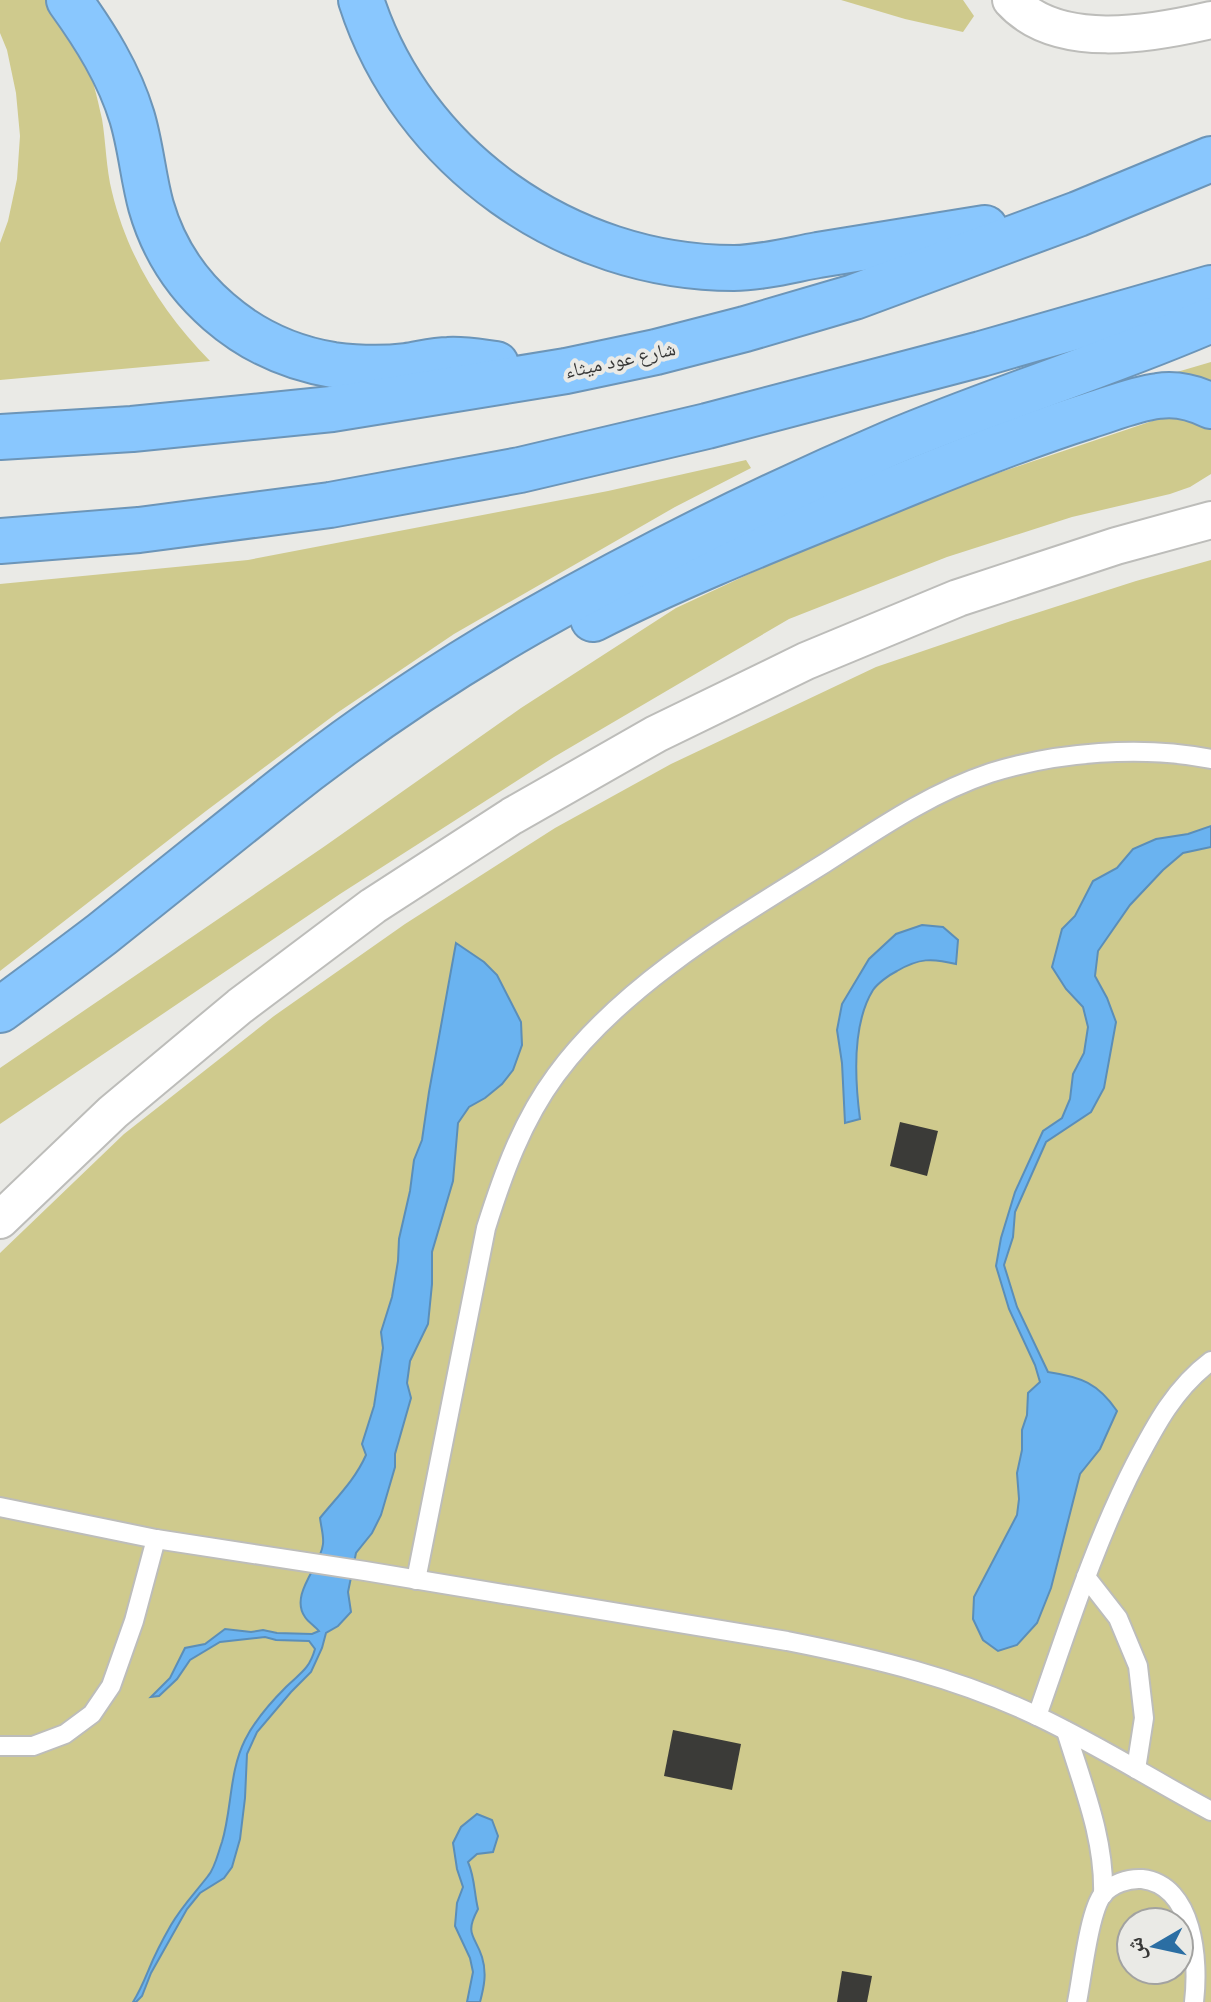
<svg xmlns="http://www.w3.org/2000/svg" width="1211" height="2002" font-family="'PT Serif','Noto Naskh Arabic',serif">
<rect width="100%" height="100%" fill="#eaeae6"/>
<g fill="#cfca8d" fill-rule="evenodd">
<path d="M0 0H52C62 17 75 35 83 53 92 74 97 97 102 119 106 143 106 168 112 192 128 258 163 313 210 361L0 380V243L8 221 17 179 20 136 16 93 7 50 0 33Z"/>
<polygon points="841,0 963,0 974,16 963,32 905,19"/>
<polygon points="1211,362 1211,386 1190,380 1177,372"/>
<polygon points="1170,415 1211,422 1211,474 1190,487 1170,494 1072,517 947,557 789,619 554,757 340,894 0,1124 0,1068 325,846 521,708 676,608 828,537 942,492"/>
<polygon points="746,460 751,468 675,507 454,634 337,713 206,811 0,971 0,584 248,560 608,491"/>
<path d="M1211 560V2002H0V1253L124 1134 274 1016 405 924 555 828 671 764 876 667 1011 621 1136 581ZM1131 1922H1179V1970H1131Z"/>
</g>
<g fill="#6ab3f0" stroke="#5b8eb8" stroke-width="2">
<path d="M1211 826V847L1183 853 1163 870 1130 905 1098 951 1095 976 1107 998 1116 1022 1104 1088 1091 1112 1046 1142 1015 1212 1013 1237 1004 1265 1017 1307 1048 1372C1081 1377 1098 1383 1117 1411L1100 1449 1080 1474 1051 1588 1037 1623 1017 1645 998 1651 983 1640 973 1619 974 1597 1017 1515 1019 1499 1017 1473 1022 1450V1430L1027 1415 1028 1393 1040 1382 1035 1365 1009 1309 996 1266 1001 1238 1015 1192 1043 1131 1062 1118 1070 1099 1073 1074 1084 1053 1088 1027 1083 1007 1066 989 1052 967 1062 929 1075 916 1093 881 1117 868 1133 849 1156 839 1188 834Z"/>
<path d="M922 925 943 927 958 940 956 964C932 958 919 958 897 971 889 975 878 983 873 990 852 1024 855 1081 860 1119L845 1123 842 1063 837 1030 842 1004 869 959 896 934Z"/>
<path d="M456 943 484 962 497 975 521 1022 522 1045 513 1070 502 1084 485 1098 469 1107 458 1123 453 1181 432 1252V1284L428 1324 410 1361 407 1383 411 1398 395 1454V1467L381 1515 372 1533 356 1553 348 1592 351 1612 338 1626 326 1633 322 1648 311 1672 291 1692 257 1732 247 1754 245 1798 240 1839 232 1867 224 1878 200 1893 187 1909 151 1973 142 1996 136 2002H133C140 1991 144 1981 149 1969 155 1954 163 1939 171 1925 182 1906 195 1893 208 1876 215 1868 218 1853 222 1842 232 1809 229 1772 245 1740 255 1720 270 1703 286 1687 300 1673 309 1670 315 1649L309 1641 276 1640 265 1637 220 1642 190 1660 177 1679 159 1696 151 1697 170 1678 185 1648 205 1644 225 1629 251 1632 263 1630 277 1633 312 1634 319 1631C315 1626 308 1622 305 1617 289 1594 321 1566 323 1544 324 1536 321 1527 320 1518 337 1497 355 1480 366 1455L362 1444 374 1406 383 1348 381 1332 392 1297 398 1261 399 1239 410 1191 414 1160 422 1140 429 1092Z"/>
<path d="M477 1814 492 1820 498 1836 493 1852 477 1854 468 1862C475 1878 474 1893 478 1909 464 1935 475 1935 482 1957 487 1973 484 1987 480 2002H467L473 1972 470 1958 455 1926 457 1903 463 1887 457 1869 453 1843 461 1827Z"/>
</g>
<g fill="#3b3b38">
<polygon points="900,1122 938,1131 927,1176 890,1166"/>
<polygon points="673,1730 741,1744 732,1790 664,1776"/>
<polygon points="842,1971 872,1976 867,2002 837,2002"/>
</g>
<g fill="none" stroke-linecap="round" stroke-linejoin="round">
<defs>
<g id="lane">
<path d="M0 1507 156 1539 365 1571 787 1641C873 1658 959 1678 1039 1717 1098 1745 1153 1780 1211 1811"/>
<polyline points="1086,1577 1118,1618 1138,1666 1144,1718 1136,1769"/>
<path d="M416 1580 486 1228C503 1174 522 1121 556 1075 622 985 732 921 825 863 878 829 930 793 990 773 1056 752 1142 745 1211 759"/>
<path d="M1037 1716C1067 1631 1094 1544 1135 1464 1156 1424 1175 1388 1211 1361"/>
<path d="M1066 1731C1082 1784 1105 1838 1103 1895"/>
<polyline points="0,1746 33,1746 65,1734 92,1714 111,1686 134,1621 156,1539"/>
<path d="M1077 2002C1082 1978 1089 1911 1103 1894 1112 1884 1128 1878 1142 1879 1194 1885 1199 1961 1194 2002"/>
</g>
<g id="street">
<path d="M1011 0C1057 51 1151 34 1211 20"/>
<polyline points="0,1220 113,1112 240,1006 373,906 512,816 656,734 806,661 958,598 1116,546 1211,520"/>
</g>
<g id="highway">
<path d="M69 0C95 36 119 74 132 117 141 147 143 177 151 206 175 290 247 351 333 365 357 368 382 369 406 366 420 364 434 360 448 360 464 359 480 362 496 364"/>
<path d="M361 0C412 159 568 268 734 268 760 268 791 260 818 255 874 246 929 237 985 228"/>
<polyline points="0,437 132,429 332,409 566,371 656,352 745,329 854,297 1078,214 1211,159"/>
<polyline points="0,541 139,530 330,505 520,470 707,426 981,354 1211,288"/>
<path d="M593 619C696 567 805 526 911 482 970 458 1028 435 1088 416 1111 409 1134 399 1158 396 1177 393 1195 398 1211 406"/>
<path d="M0 1010C34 985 68 960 102 934 159 889 215 843 272 798 353 733 440 674 529 623 645 557 765 497 889 444 995 399 1105 366 1211 320"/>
</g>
</defs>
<use href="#lane" stroke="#bdbdba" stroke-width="22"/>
<use href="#street" stroke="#bdbdba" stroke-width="40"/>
<use href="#highway" stroke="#6c95b8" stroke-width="48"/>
<use href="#lane" stroke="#fff" stroke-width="18"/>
<use href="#street" stroke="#fff" stroke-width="36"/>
<use href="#highway" stroke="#89c7fe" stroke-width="44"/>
</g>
<g text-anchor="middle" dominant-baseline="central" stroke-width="8" stroke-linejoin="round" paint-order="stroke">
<g font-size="20" fill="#373736" stroke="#eaeae6">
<text transform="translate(620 359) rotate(-12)">شارع عود ميثاء</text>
</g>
</g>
<g transform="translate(1155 1946) rotate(261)"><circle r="38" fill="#eaeae6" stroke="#a2a2a0" stroke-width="2"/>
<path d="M0-6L14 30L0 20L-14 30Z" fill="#2b6ea3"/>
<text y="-12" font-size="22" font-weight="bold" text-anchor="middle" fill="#373736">ش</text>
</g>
</svg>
